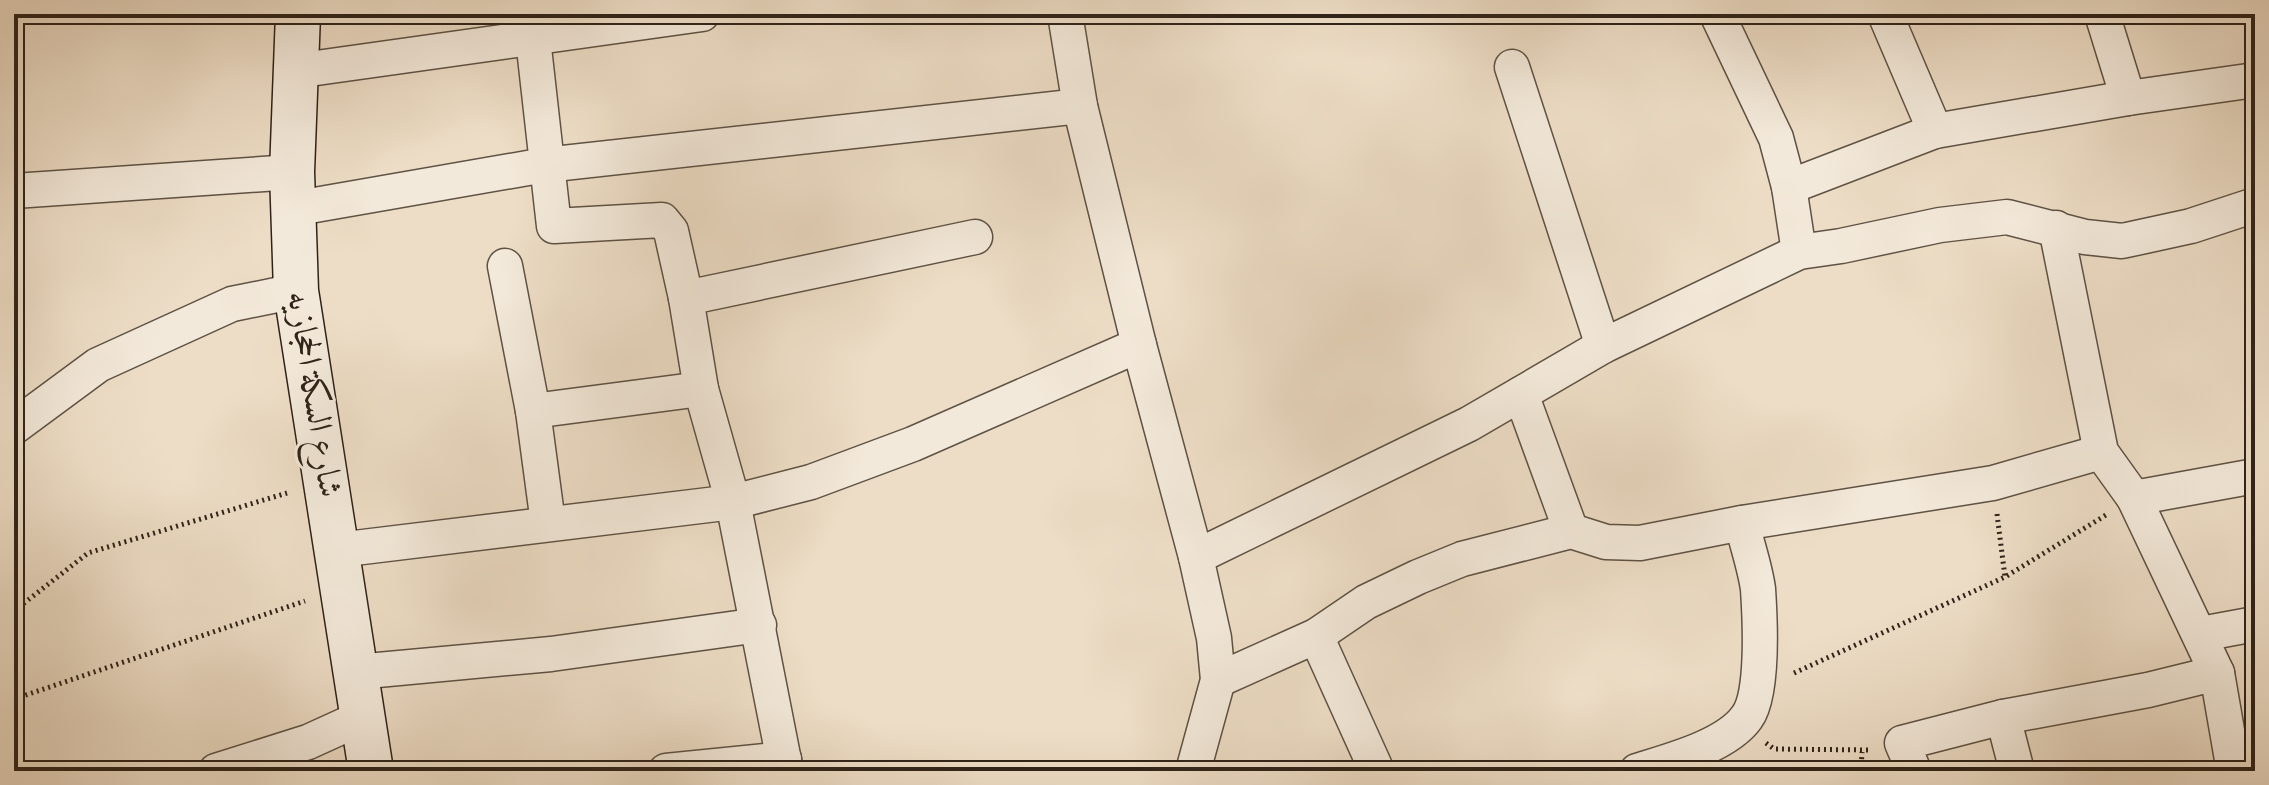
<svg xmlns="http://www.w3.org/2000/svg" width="2269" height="785" font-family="'IM FELL DW Pica',Amiri,serif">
<rect width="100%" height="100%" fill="#edddc6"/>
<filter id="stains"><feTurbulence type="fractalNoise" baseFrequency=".0025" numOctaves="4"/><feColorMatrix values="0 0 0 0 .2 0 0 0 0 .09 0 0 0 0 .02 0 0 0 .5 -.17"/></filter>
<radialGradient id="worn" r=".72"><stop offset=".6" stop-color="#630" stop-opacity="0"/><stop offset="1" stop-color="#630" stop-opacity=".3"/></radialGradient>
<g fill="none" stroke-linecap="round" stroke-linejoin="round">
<defs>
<g id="street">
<polyline points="1065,14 1080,106 1139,345 1196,557 1214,638 1218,680 1193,771"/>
<polyline points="1717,14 1776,138 1789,187 1799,252"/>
<polyline points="1885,14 1935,131"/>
<polyline points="2102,14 2128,98"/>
<polyline points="533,39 554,226 662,220 671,231 686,298 701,389 733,502 786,771"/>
<polyline points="1512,67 1603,346"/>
<polyline points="295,71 702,14"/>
<polyline points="1789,187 1935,131 2128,98 2255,80"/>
<polyline points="14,191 292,172"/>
<polyline points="292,209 545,165 1080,106"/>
<polyline points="2056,228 2101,452 2134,498 2217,673 2234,771"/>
<polyline points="505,266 533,411 548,523"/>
<polyline points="686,298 975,237"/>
<polyline points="1521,394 1571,531"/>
<polyline points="533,411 701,389"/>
<polyline points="14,427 98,365 232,304 296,291"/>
<polyline points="2134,498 2255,476"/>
<polyline points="338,550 733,502 811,482 913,444 1139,345"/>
<polyline points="1196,557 1469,424 1603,346 1799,252 1841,246 1940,225 2007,217 2085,237 2122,241 2191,226 2255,205"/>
<polyline points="2201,634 2255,624"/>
<polyline points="1316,636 1377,771"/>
<polyline points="356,672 551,654 759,625"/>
<polyline points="1218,680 1316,636 1366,602 1418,577 1462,559 1571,531 1606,542 1640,543 1742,523 1993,483 2101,452"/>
<polyline points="2003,717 2017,771"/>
<polyline points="216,771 308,742 363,717"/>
<polyline points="666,771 784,759"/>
<path d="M1637 771C1669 761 1727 746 1747 717 1764 694 1760 619 1758 589 1755 567 1747 545 1742 523"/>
<polyline points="1914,771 1902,743 2003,717 2148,690 2217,673"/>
</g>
<polyline id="secondary" points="298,14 292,172 296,291 371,771"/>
</defs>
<use href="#street" stroke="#5e5244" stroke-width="37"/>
<use href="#secondary" stroke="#2f2319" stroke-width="47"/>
<g stroke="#2f2319" stroke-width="5" stroke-dasharray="2 4" stroke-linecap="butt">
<polyline points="1997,514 2005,577"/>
<polyline points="14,611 88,553 287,493"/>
<polyline points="1794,673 2005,577 2106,515"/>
<polyline points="14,699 305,601"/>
<polyline points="1766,743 1774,749 1870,750"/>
<polyline points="1861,771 1862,752"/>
</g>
<use href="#street" stroke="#f3e9da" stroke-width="34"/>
<use href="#secondary" stroke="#f3e9da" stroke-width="44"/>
</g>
<g text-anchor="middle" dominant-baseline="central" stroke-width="6" stroke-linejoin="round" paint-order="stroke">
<g font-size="34" fill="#2f2319" stroke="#f3e9da">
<text transform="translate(314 394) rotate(81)">شارع السكة الحجازيه</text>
</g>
</g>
<rect width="2269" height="785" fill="none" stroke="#edddc6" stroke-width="48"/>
<rect x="16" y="16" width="2237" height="753" fill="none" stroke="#2f2319" stroke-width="4"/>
<rect x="24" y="24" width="2221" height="737" fill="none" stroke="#2f2319" stroke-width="2"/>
<rect width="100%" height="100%" filter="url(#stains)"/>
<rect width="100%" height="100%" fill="url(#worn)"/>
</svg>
